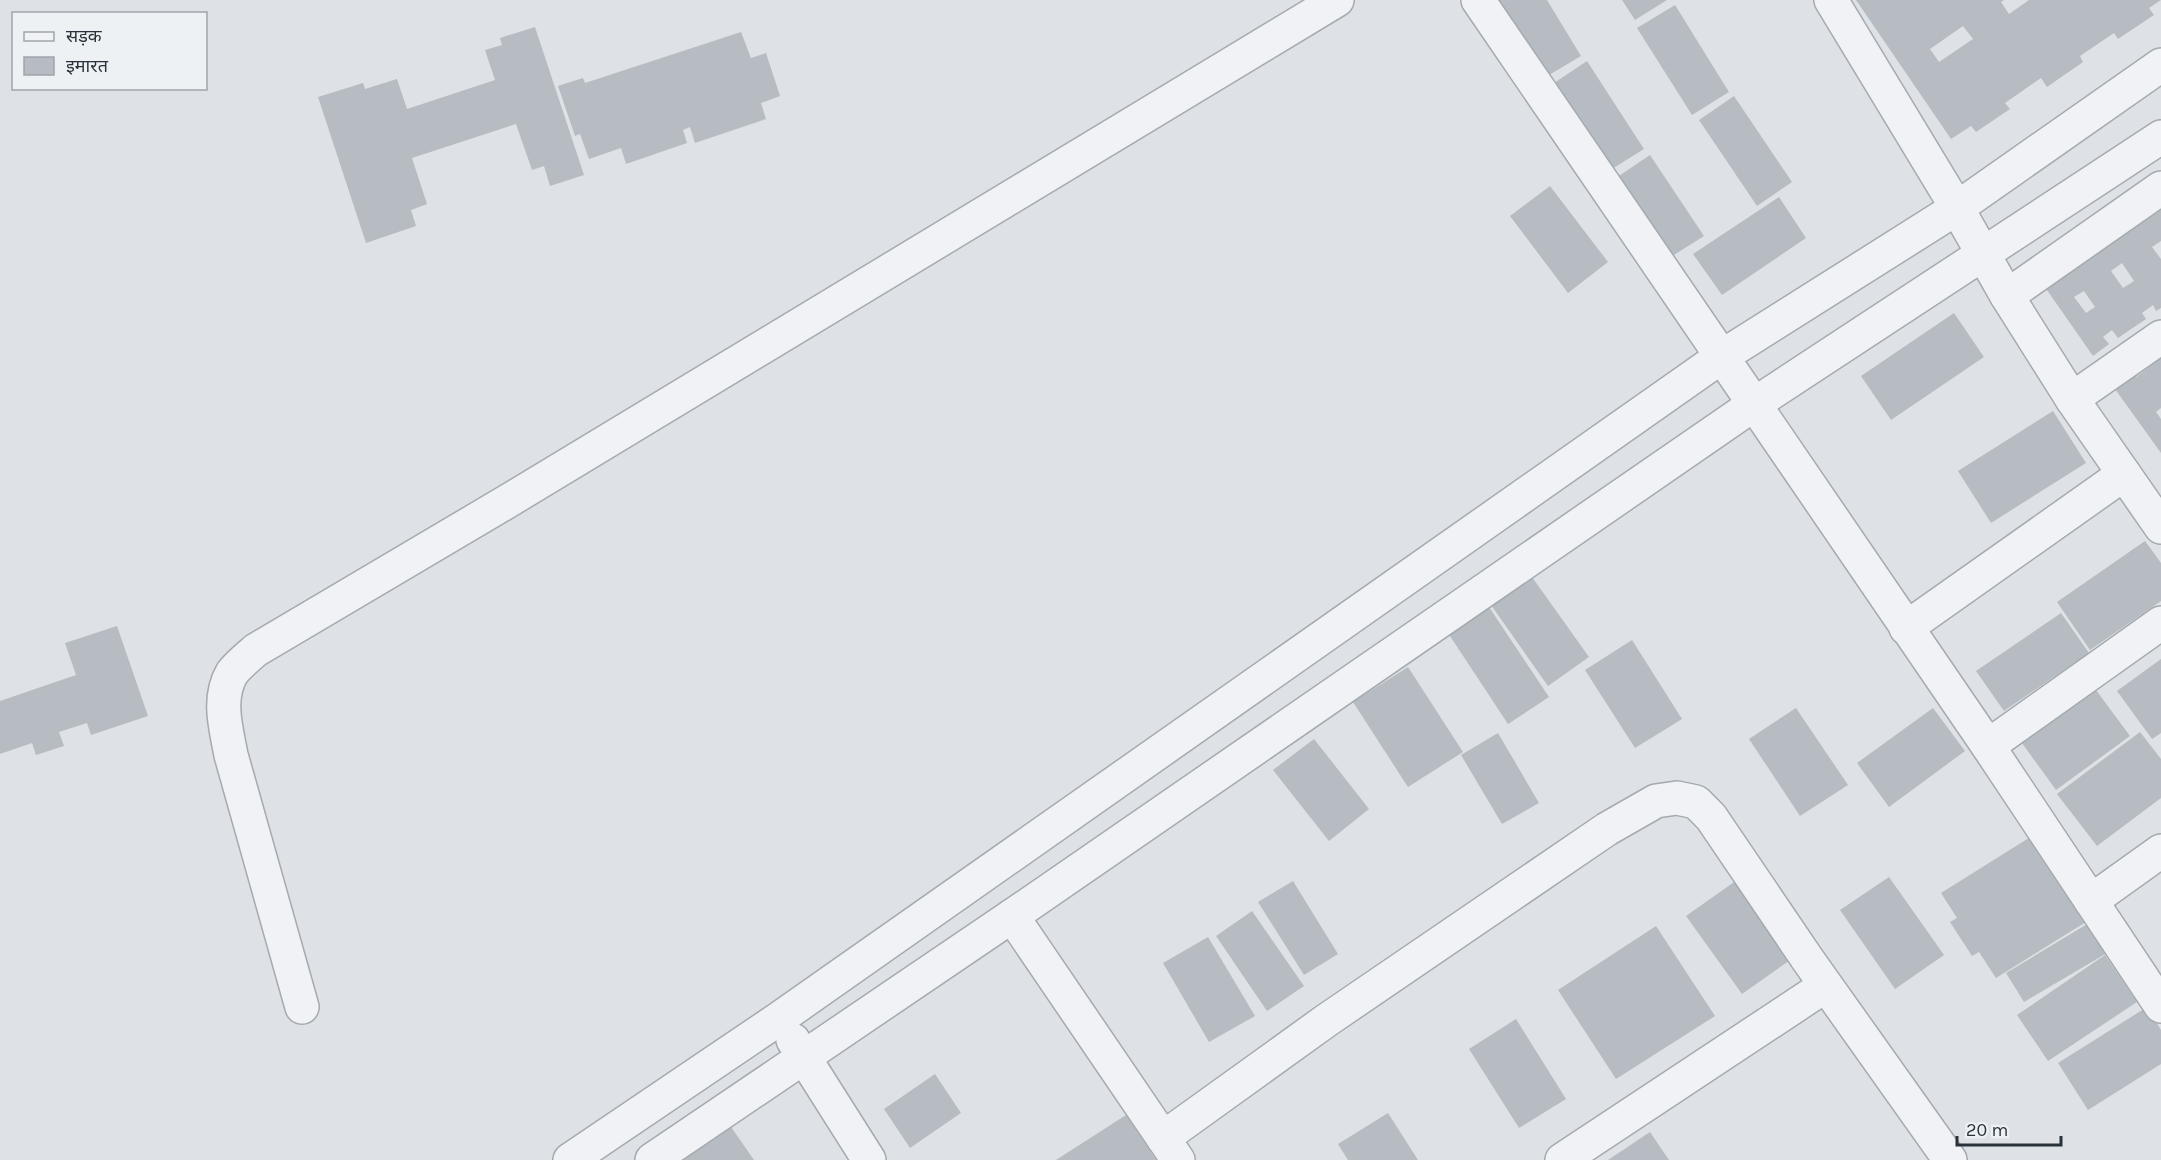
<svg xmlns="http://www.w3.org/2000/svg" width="2161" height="1160" font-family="Karla,'Noto Sans Devanagari',sans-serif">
<rect width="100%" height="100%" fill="#dee2e6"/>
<g fill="#b6bcc2" fill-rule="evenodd">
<polygon points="1497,0 1547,0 1581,56 1544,78"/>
<polygon points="1622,0 1667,0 1635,20"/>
<path d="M1856 0H2004L2001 2 2009 14 2029 0H2161L2149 8 2154 15 2118 39 2114 33 2080 56 2083 62 2047 87 2041 78 2005 103 2010 109 1976 132 1971 126 1951 139ZM1963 26 1973 39 1939 62 1930 49Z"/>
<polygon points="1675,5 1729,92 1692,115 1637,28"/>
<polygon points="535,27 584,175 550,186 544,166 532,170 516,124 412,158 427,204 411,210 416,226 366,243 318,97 363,83 365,89 397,79 407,109 495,80 485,50 502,45 500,38"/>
<polygon points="741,32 751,58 766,53 780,96 761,103 766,119 695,143 690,127 683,130 687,143 626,164 621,148 589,159 580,134 575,136 558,86 583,78 585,83"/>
<polygon points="1587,61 1644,149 1607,172 1551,85"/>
<polygon points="1734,96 1792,182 1757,206 1699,120"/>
<polygon points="1650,155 1704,236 1666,260 1613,180"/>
<polygon points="1550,186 1608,262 1568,293 1510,216"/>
<polygon points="1779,197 1806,238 1722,295 1693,254"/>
<path d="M2161 203V241L2152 247 2161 259V308L2156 311 2153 305 2142 313 2146 319 2118 338 2112 330 2103 337 2109 344 2093 356 2040 280ZM2122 263 2134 281 2123 288 2111 271ZM2084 291 2095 307 2086 313 2074 297Z"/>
<polygon points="1954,313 1984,357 1891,420 1861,376"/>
<polygon points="2161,356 2161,408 2156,412 2161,419 2161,453 2115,389 2135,375 2136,377 2155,363 2154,362"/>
<polygon points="2053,411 2086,463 1991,523 1958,471"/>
<polygon points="2145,541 2161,563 2161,601 2090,650 2057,602"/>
<polygon points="1532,577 1589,657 1548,686 1491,605"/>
<polygon points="1489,607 1549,697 1508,724 1448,633"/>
<polygon points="2061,613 2089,653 2004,711 1976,671"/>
<polygon points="117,626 148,716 91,735 87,723 59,732 64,746 36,755 32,743 0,754 0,701 76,675 65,643"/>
<polygon points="1632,640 1682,719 1635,748 1585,670"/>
<polygon points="2161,659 2161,733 2152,739 2117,691"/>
<polygon points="1408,667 1463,752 1408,787 1353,702"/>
<polygon points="2093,686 2130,736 2056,790 2019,739"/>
<polygon points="1796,708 1848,785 1800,816 1749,739"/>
<polygon points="1933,708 1965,751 1889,807 1857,763"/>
<polygon points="2140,732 2161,759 2161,798 2097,846 2057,794"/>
<polygon points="1498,733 1539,803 1502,824 1461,755"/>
<polygon points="1314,739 1369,809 1329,841 1273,770"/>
<polygon points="2032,836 2086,922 1996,978 1979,952 1972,956 1950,922 1957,918 1941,893"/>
<polygon points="1889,877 1944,955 1895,989 1840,910"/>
<polygon points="1737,880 1793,958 1742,994 1686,916"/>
<polygon points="1293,881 1338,954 1304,975 1258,902"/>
<polygon points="1252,911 1304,986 1267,1011 1216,936"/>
<polygon points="2089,923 2107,953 2024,1002 2006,973"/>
<polygon points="1656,926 1715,1016 1616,1079 1558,990"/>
<polygon points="1208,937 1255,1016 1209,1042 1163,963"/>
<polygon points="2105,955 2137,1002 2048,1061 2017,1015"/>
<polygon points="2147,1007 2161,1030 2161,1064 2088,1110 2058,1063"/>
<polygon points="1516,1019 1566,1099 1519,1128 1469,1049"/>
<polygon points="935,1074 961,1113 910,1148 884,1109"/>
<polygon points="1388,1113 1418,1160 1348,1160 1338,1144"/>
<polygon points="1126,1115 1156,1160 1056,1160"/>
<polygon points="729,1124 754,1160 685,1160 682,1156"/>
<polygon points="1650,1132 1669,1160 1608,1160"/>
</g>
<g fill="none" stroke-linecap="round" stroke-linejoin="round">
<defs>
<g id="minor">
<polyline points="1478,0 1988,746 2161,1006"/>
<polyline points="1831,0 1957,208 2007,296 2072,399 2161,527"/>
<polyline points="2007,296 2161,188"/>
<polyline points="2072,399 2161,337"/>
<polyline points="1906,628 2124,474"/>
<polyline points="1988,746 2161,623"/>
<polyline points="2091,901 2161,851"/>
<polyline points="1012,916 1178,1160"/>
<path d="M302 1007 231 755C226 728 217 699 232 673 238 665 248 657 256 650L508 501 1337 0"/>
<polyline points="793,1040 869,1160"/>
<polyline points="1163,1138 1327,1020 1607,829 1656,801 1677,798 1696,802 1711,817 1808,960 1950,1160"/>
<polyline points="570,1160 780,1018 1721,357 1957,208 2161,65"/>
<polyline points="652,1160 1012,916 1753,405 2161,137"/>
<polyline points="1562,1160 1825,986"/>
</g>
</defs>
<use href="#minor" stroke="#a4aaaf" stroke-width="36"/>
<use href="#minor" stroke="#f0f2f5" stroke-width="33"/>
</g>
<rect x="12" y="12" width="195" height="78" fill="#edf1f4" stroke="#9fa5aa" stroke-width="1.5"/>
<rect x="24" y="32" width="30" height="9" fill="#f0f2f5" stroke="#9fa5aa" stroke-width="1.5"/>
<text x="66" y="42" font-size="18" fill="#29323b">सड़क</text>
<rect x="24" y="57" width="30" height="18" fill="#b6bcc2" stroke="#9fa5aa" stroke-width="1.5"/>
<text x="66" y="72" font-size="18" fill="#29323b">इमारत</text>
<path d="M1957 1136v9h104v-9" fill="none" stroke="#29323b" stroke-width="3"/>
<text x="1966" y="1136" font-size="18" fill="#29323b" stroke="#edf1f4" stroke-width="4.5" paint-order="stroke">20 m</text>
</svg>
